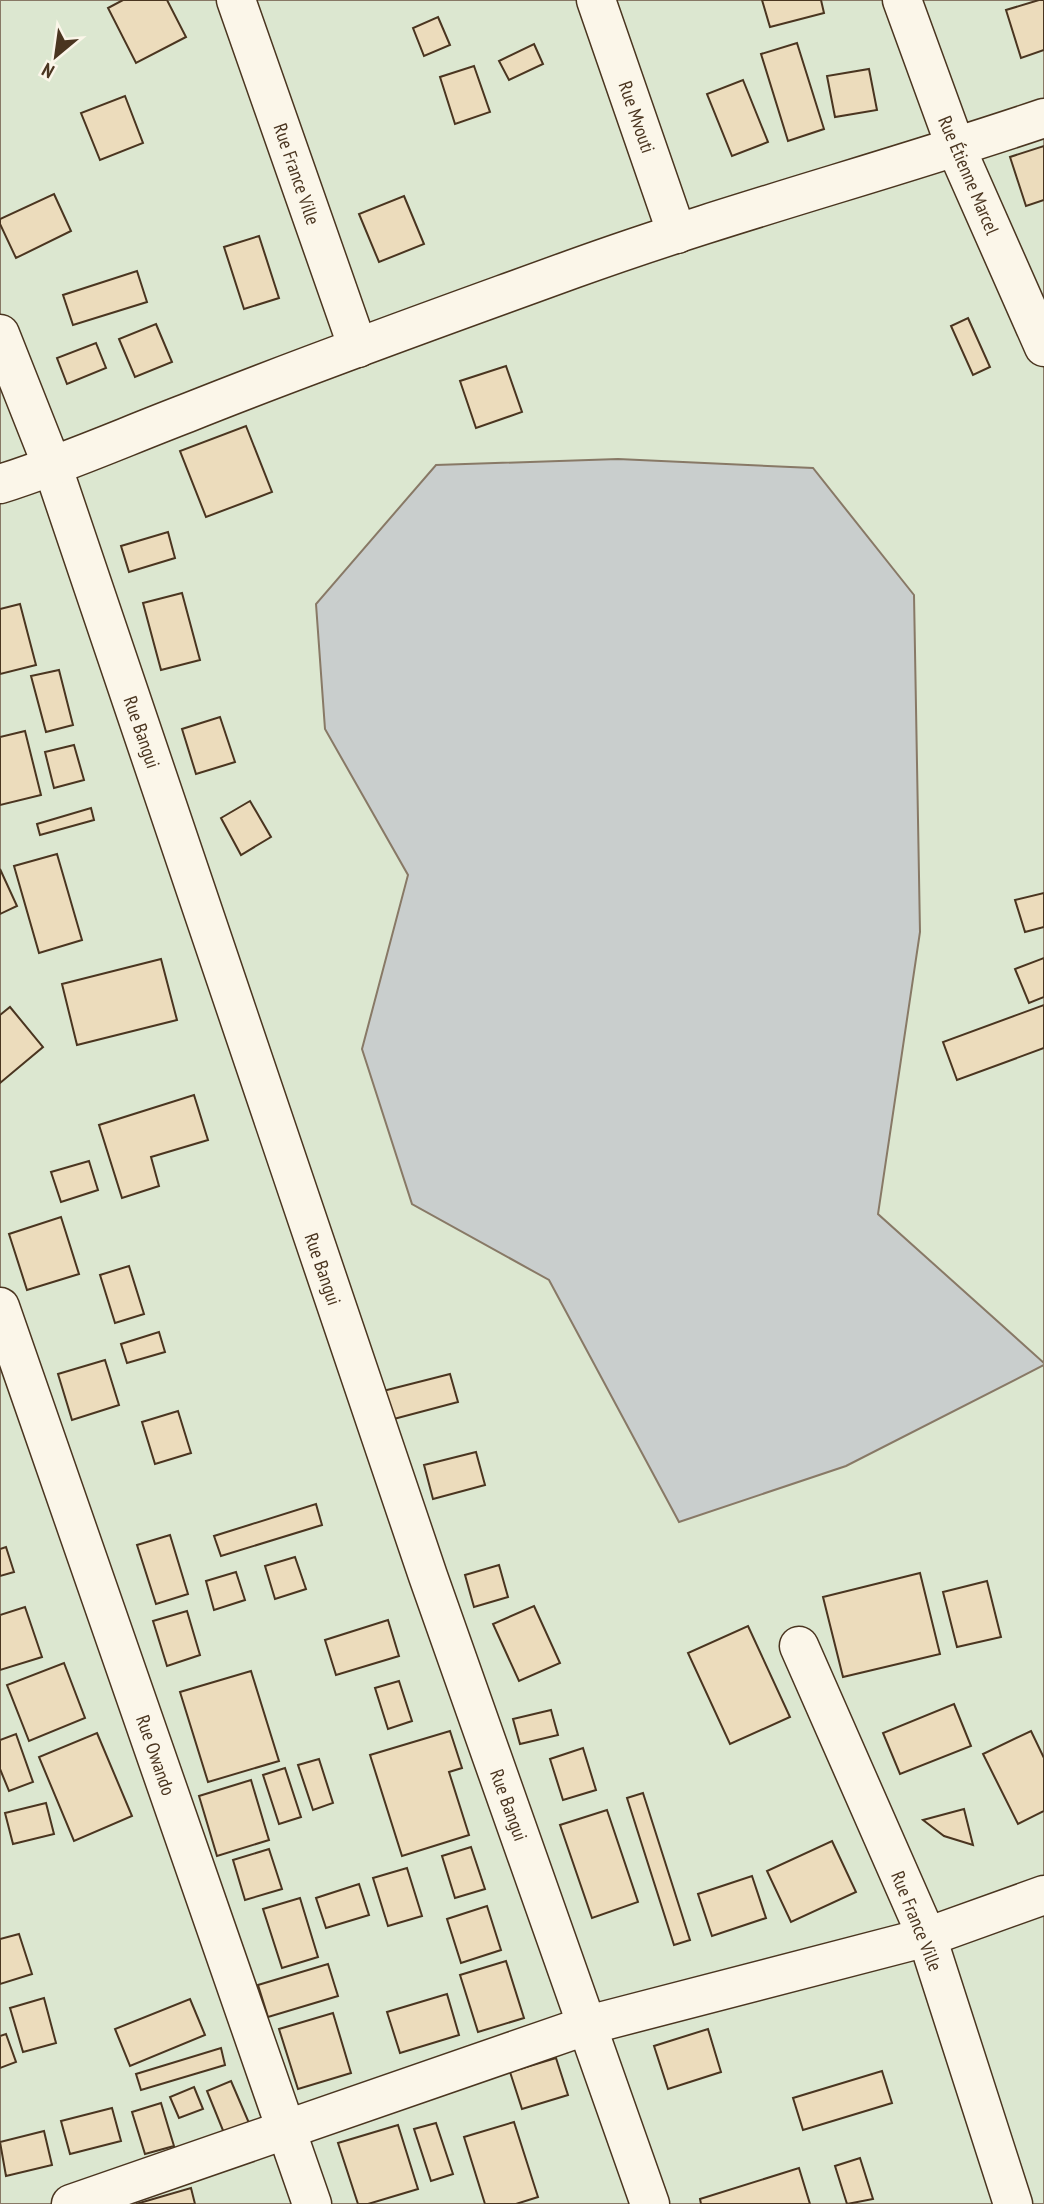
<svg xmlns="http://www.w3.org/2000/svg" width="1044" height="2204" font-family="'PT Sans Narrow',sans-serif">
<rect width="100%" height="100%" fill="#fbf6e9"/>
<rect fill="#dce7d0" stroke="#887966" stroke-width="2" x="0" y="0" width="1044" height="2204"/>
<polygon fill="#c9cecd" stroke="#887966" stroke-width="2" points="618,459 813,468 914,595 920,932 878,1214 1044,1363 1044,1365 846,1466 679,1522 549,1280 412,1204 362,1049 408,875 325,729 316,604 436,465"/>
<g fill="#ecdcbc" stroke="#4a3520" stroke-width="2">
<polygon points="123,0 167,0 186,37 136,63 108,8"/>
<polygon points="762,0 821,0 824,13 770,27"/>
<polygon points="1039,0 1044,0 1044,50 1021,58 1006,10"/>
<polygon points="438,17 450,45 424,56 413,28"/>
<polygon points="797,43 824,129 788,141 761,54"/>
<polygon points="534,44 543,64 509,80 499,61"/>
<polygon points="474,66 490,112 455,124 440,77"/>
<polygon points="869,69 877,110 835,117 827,76"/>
<polygon points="743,80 768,142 732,156 707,94"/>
<polygon points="125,96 143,143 100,160 81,113"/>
<polygon points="1044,146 1044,200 1026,206 1010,157"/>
<polygon points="54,194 71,231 16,258 0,224 0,219"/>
<polygon points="404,196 424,244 379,262 359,214"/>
<polygon points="259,236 279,298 244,309 224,247"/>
<polygon points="137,271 147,302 73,325 63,295"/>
<polygon points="968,318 990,367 973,375 951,326"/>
<polygon points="156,324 172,362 135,377 119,339"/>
<polygon points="96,343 106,368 67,384 57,358"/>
<polygon points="506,366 522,412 476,428 460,381"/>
<polygon points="246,426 272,492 206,517 180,451"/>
<polygon points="168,532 175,558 129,572 121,546"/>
<polygon points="182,593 200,660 161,670 143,603"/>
<polygon points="20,604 36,665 0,674 0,609"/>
<polygon points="59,670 73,725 46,732 31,676"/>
<polygon points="220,717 235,762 196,774 182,729"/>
<polygon points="25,731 41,795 0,805 0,737"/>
<polygon points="74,745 84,780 54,788 45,752"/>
<polygon points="250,801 271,837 241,855 221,818"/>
<polygon points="91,808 94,820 40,835 37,824"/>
<polygon points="57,854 82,940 39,953 14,866"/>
<polygon points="0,869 17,906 0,914"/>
<polygon points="1044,893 1044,927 1025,932 1015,900"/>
<polygon points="1044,958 1044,997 1029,1003 1015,969"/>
<polygon points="161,959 177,1020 77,1045 62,984"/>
<polygon points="1044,1005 1044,1048 957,1080 943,1042"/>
<polygon points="10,1007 43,1047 0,1083 0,1015"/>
<polygon points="194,1095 208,1140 151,1157 159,1186 122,1198 99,1125"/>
<polygon points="89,1161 98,1190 61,1202 51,1172"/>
<polygon points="61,1217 79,1274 27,1290 9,1234"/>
<polygon points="129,1266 144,1314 115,1323 100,1275"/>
<polygon points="159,1332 165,1352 127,1363 121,1344"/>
<polygon points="105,1360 119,1405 72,1420 58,1374"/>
<polygon points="450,1374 458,1402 390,1420 383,1391"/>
<polygon points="178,1411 191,1453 155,1464 142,1422"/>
<polygon points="476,1452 485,1485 433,1499 424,1465"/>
<polygon points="316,1504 322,1525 221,1556 214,1536"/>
<polygon points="170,1535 188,1594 156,1604 137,1545"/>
<polygon points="6,1547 14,1572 0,1576 0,1549"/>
<polygon points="295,1557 306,1589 275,1599 265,1566"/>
<polygon points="499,1565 508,1597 474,1607 465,1575"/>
<polygon points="236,1572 245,1600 214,1610 206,1581"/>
<polygon points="920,1573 940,1654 843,1677 823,1597"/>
<polygon points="987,1581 1001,1637 957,1647 943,1592"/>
<polygon points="534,1606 560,1663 519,1681 493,1624"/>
<polygon points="25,1607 42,1657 0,1670 0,1615"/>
<polygon points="187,1611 200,1655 167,1666 153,1621"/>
<polygon points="388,1620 399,1656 336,1675 325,1640"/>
<polygon points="748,1626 790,1717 730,1744 688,1653"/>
<polygon points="64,1663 85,1718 29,1741 7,1685"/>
<polygon points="251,1671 279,1761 208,1782 180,1692"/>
<polygon points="399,1681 412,1721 388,1729 375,1688"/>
<polygon points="954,1704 971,1746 900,1774 883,1733"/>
<polygon points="551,1710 558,1735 520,1744 513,1719"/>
<polygon points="450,1731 462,1768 449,1772 469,1835 402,1856 370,1755"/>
<polygon points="1031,1731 1044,1758 1044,1811 1018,1824 983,1754"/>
<polygon points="97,1733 132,1816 74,1841 39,1757"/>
<polygon points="16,1734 33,1782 9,1791 0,1769 0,1740"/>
<polygon points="583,1748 596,1790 563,1800 550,1759"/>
<polygon points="319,1759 333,1803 313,1810 298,1765"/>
<polygon points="285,1768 301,1817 279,1824 263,1775"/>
<polygon points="251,1780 269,1840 217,1856 199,1796"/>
<polygon points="643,1793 690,1940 674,1945 627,1798"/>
<polygon points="46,1803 54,1834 13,1844 5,1813"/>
<polygon points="964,1809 973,1845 944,1836 923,1820"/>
<polygon points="607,1810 638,1902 592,1918 560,1825"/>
<polygon points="832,1841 856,1892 791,1922 767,1871"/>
<polygon points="471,1847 485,1889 455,1898 442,1856"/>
<polygon points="269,1849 282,1889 245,1900 233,1860"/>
<polygon points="407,1868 422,1916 388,1926 373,1878"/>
<polygon points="752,1876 766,1918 712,1936 698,1894"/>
<polygon points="359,1884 369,1915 326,1928 316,1898"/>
<polygon points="300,1898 318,1957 282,1968 263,1909"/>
<polygon points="487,1906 501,1950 461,1963 447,1919"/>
<polygon points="19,1934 32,1974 0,1984 0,1939"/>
<polygon points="506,1961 524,2018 478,2032 460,1975"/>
<polygon points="328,1964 338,1996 268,2017 258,1985"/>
<polygon points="447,1994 459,2035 400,2053 387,2012"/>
<polygon points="44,1998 56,2043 23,2052 10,2008"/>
<polygon points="190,1999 205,2035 130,2066 115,2029"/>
<polygon points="333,2013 351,2073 298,2089 279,2029"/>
<polygon points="708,2029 721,2072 668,2089 654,2046"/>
<polygon points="6,2034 16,2062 0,2068 0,2036"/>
<polygon points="221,2048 225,2065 141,2090 136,2074"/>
<polygon points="556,2058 568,2095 522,2109 510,2072"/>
<polygon points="882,2071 892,2103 803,2130 793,2098"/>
<polygon points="231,2081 249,2123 224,2133 207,2091"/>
<polygon points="194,2087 203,2109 179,2118 170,2097"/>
<polygon points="161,2103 174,2146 145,2154 132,2112"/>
<polygon points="112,2108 121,2141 70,2154 61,2121"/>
<polygon points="514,2122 538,2197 516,2204 485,2204 464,2137"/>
<polygon points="436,2123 453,2174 431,2181 414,2129"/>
<polygon points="398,2125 418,2189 368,2204 358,2204 338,2143"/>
<polygon points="44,2131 52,2165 6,2176 0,2142"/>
<polygon points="860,2158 873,2199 847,2204 835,2166"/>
<polygon points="799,2168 810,2204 701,2204 700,2199"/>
<polygon points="191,2188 195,2204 136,2204"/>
</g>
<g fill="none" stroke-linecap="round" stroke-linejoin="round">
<defs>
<g id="minor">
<polyline points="236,0 358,348"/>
<polyline points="596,0 677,234"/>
<polyline points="902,0 956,148 1044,347"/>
<polyline points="0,334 53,468 428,1576 650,2204"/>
<path d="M0 484C64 464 124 437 187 413 314 362 444 316 573 269 728 213 888 171 1044 118"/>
<polyline points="0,1307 312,2204"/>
<polyline points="799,1646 927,1937 1013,2204"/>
<polyline points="71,2204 588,2025 927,1937 1044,1895"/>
</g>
</defs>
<use href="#minor" stroke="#4a3520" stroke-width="41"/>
<use href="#minor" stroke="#fbf6e9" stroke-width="38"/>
</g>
<g text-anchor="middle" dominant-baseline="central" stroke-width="5" stroke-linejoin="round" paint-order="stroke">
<g font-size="19" fill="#4a3520" stroke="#fbf6e9">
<text transform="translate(637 117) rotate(71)">Rue Mvouti</text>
<text transform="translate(297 174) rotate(71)">Rue France Ville</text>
<text transform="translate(969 175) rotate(67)">Rue Étienne Marcel</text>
<text transform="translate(142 732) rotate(71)">Rue Bangui</text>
<text transform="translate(323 1269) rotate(71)">Rue Bangui</text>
<text transform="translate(156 1755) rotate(71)">Rue Owando</text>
<text transform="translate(509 1805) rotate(70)">Rue Bangui</text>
<text transform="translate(917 1921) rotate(68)">Rue France Ville</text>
</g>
</g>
<g transform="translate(56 56) rotate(209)" stroke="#fbf6e9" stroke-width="5" paint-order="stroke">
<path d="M0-5L12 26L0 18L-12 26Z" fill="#4a3520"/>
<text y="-10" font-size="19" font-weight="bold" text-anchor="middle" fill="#4a3520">N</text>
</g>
</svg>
